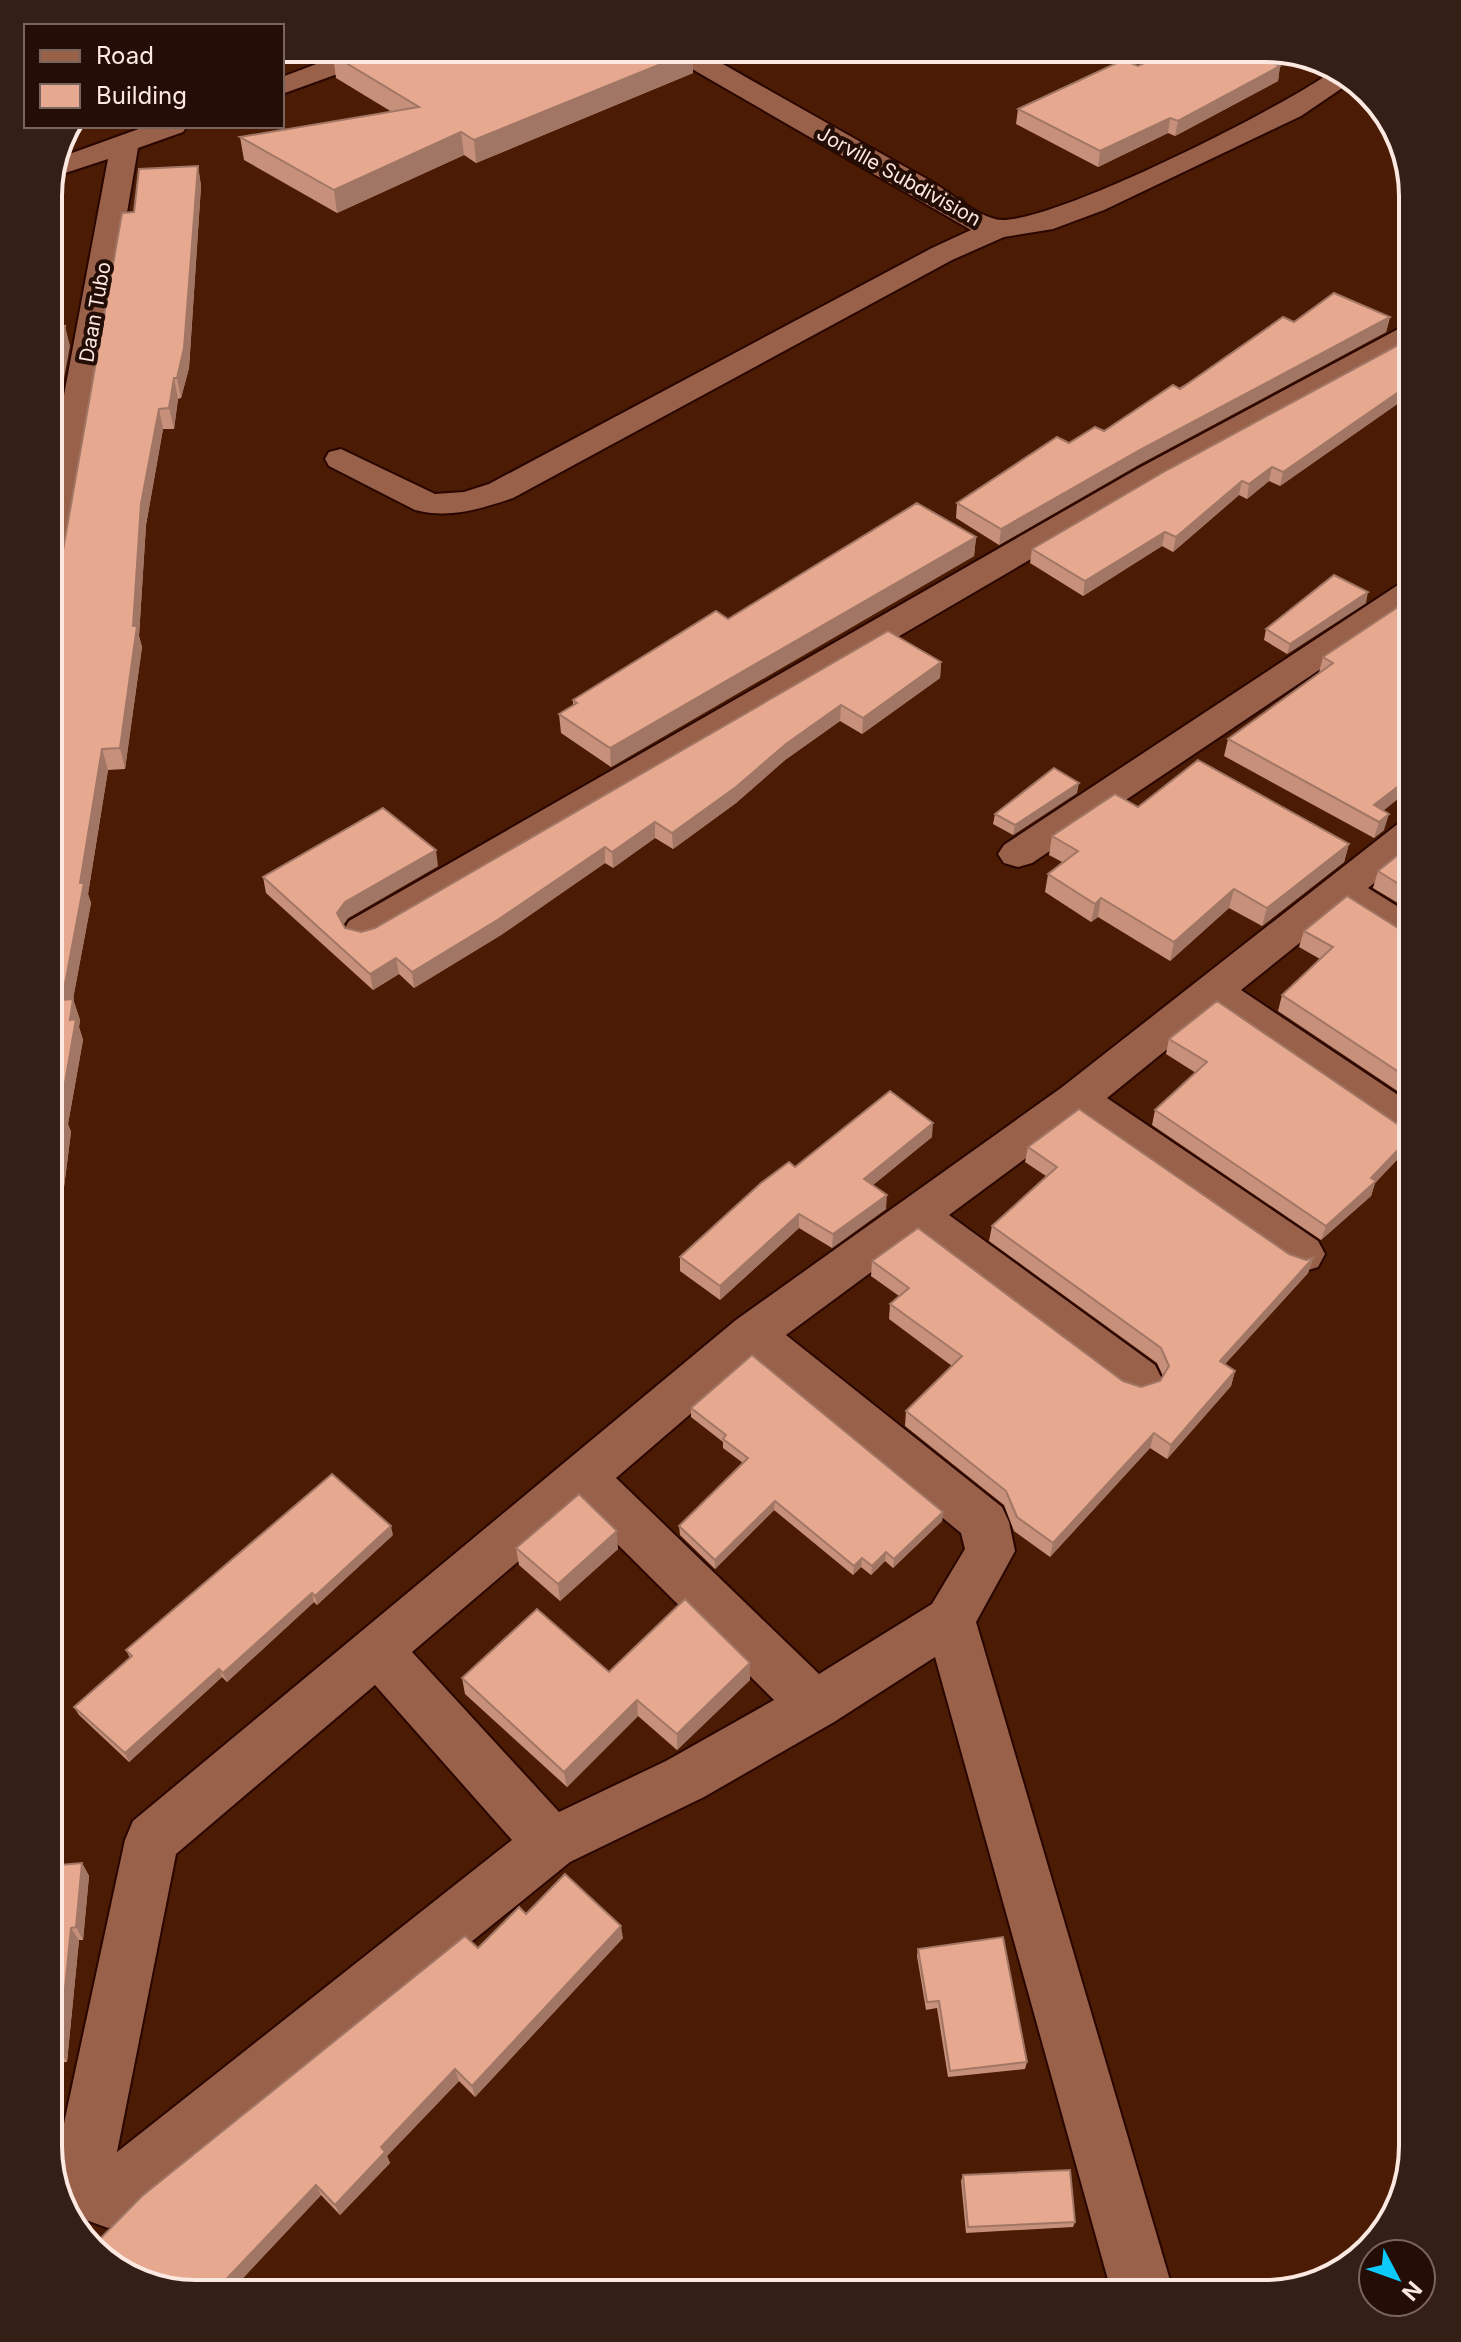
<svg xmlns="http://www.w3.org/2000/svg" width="1461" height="2342" font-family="Inter,sans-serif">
<rect width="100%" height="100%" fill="#4b1b04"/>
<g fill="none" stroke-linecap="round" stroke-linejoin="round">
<defs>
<g id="minor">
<polygon points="359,48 397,48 393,54 282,94 282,77"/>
<path d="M662 48H695C772 92 849 136 927 179 949 191 970 212 995 219 1039 232 1294 102 1335 69L1348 73 1354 80 1301 116 1104 210 1053 229 1004 237 952 260 513 498C480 509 450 519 415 510L329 466 325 459 329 452 341 449 435 494 464 492 489 484 932 248 971 230 666 54Z"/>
<polygon points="147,126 187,126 183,132 138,148 65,576 60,583 48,587 48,481 108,159 53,177 61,157"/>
<polygon points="1413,325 1413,346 1163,482 377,941 363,945 349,941 343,931 349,921 1139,468 1402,327"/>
<polygon points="1413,580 1413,607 1032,863 1018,867 1004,863 998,854 1004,845 1401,583"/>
<path d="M1413 819V852L1368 888 1413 916V949L1399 945 1342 909 1241 990 1413 1105V1144L1398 1139 1213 1012 1107 1098 1318 1241 1325 1254 1318 1267 1302 1272 1286 1267 1076 1121 949 1215 1155 1365 1162 1379 1155 1393 1138 1399 1121 1393 916 1239 786 1335 1002 1507 1009 1522 1015 1551 976 1622 1174 2294H1112L935 1657 834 1722 704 1797 570 1862 129 2219 108 2228 67 2213 54 2170 125 1840 133 1821 736 1320 1061 1088 1399 823ZM752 1361 961 1533 965 1549 932 1604 819 1674 616 1478ZM581 1508 774 1700 666 1761 559 1812 412 1652ZM375 1685 512 1840 117 2152 176 1854Z"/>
</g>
</defs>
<use href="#minor" stroke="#2a0600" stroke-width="4"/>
<use href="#minor" fill="#99614a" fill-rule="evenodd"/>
</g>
<g fill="#c6907b">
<polygon points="701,48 748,48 721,59"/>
<polygon points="693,51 693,73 476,163 464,155 337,213 244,160 240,137 392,112 336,78 333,55"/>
<polygon points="1138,66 1280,66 1278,81 1175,136 1168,133 1098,167 1016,124 1018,109"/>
<polygon points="198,166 201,186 189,368 181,398 178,399 174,429 163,429 146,525 139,636 142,647 125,769 108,770 88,894 91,903 73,999 80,1020 79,1027 83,1040 68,1124 71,1132 48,1313 55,565 62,556 134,212"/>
<polygon points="1390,317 1386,332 1138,465 999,545 956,518 957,503 1069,443 1104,431 1294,322"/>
<polygon points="1413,337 1413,393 1280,486 1269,481 1247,499 1239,495 1173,552 1162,546 1083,596 1030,563 1032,549"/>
<polygon points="976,537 974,556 611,767 561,733 559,714 573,705 573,700 728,619"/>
<polygon points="1366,603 1287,654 1264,640 1266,629"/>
<polygon points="1413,608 1383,810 1384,830 1374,838 1224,756 1228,739 1319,673 1323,657"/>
<polygon points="888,631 941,662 940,678 862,734 840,721 785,760 736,803 673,849 655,838 613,868 605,863 501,935 414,988 399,974 373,990 266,893 263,877 438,866 348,918 343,925 345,928 361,932 375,928"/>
<polygon points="1077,793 1013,835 993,824 995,814"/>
<polygon points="1138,807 1349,844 1344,862 1262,926 1229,908 1170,961 1098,917 1091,922 1045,892 1048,874 1062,862 1049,855 1052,836"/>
<polygon points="1413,843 1413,912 1373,888 1378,871"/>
<polygon points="1304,931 1403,931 1413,1088 1405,1096 1278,1011 1282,995 1320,959 1299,947"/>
<polygon points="1169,1039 1413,1131 1413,1138 1410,1146 1375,1183 1371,1196 1321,1240 1152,1125 1155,1110 1196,1073 1166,1054"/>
<polygon points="932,1137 873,1185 886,1209 832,1248 799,1228 720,1300 680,1271 680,1257 795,1167"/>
<polygon points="1028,1147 1289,1254 1306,1260 1313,1258 1308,1273 1225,1364 1235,1371 1231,1386 1167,1459 1150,1448 1050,1557 1014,1531 1004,1505 905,1426 906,1411 952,1366 889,1319 890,1304 899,1296 871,1276 872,1261 1123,1381 1141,1387 1160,1381 1163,1376 1157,1363 989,1241 992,1226 1046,1176 1025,1162"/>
<polygon points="691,1408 943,1512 942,1521 893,1568 885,1561 871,1575 861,1567 853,1575 774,1510 715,1569 680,1535 679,1526 743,1463 723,1448 723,1442 691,1417"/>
<polygon points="393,1535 317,1605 314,1602 227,1682 222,1677 129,1762 79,1715 74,1707 130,1658 126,1650"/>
<polygon points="516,1548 618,1549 560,1601 519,1565"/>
<polygon points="750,1663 750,1680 677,1750 638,1716 567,1787 465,1694 462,1678 609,1672"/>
<polygon points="82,1863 89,1876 83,1940 79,1940 67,2062 50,2063 48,2083 48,1866"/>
<polygon points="526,1914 623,1938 475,2097 459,2081 387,2156 390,2163 340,2215 321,2195 228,2294 478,1948"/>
<polygon points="918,1949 1027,2062 1025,2069 948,2077 937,2008 926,2010 917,1956"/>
<polygon points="963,2175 1075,2222 1073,2227 966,2233 961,2181"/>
</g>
<g fill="#a17664">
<polygon points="721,48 748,48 721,59"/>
<polygon points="693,51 693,73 476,163 474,140"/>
<polygon points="1280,66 1278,81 1175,136 1178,121"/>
<polygon points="1170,118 1168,133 1098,167 1100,151"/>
<polygon points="461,132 464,155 337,213 334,190"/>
<polygon points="198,166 201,186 189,368 181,398 177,378"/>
<polygon points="1390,317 1386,332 1138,465 999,545 1001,529 1140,450"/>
<polygon points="65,326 70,346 48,464 48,414"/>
<polygon points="174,378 178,399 174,429 169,408"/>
<polygon points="1413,382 1413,393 1280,486 1283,472"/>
<polygon points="159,409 163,429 146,525 139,636 142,647 125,769 120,748 133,626 141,504"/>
<polygon points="1272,467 1269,481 1247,499 1249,484"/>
<polygon points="1242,481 1239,495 1173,552 1176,537"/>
<polygon points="1165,532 1162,546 1083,596 1085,581"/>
<polygon points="976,537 974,556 611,767 610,748"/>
<polygon points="1368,592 1366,603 1287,654 1290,644"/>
<polygon points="941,662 940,678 862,734 863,718"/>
<polygon points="841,705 840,721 785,760 736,803 673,849 672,833 786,744"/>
<polygon points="102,749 108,770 88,894 91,903 73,999 80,1020 79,1027 83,1040 68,1124 71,1132 48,1313 48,1233 60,1112 62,1000 80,883"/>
<polygon points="1413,775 1413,787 1373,819 1374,805"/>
<polygon points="1079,783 1077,793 1013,835 1015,825"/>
<polygon points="1389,814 1384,830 1374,838 1379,822"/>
<polygon points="655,822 655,838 613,868 612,852"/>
<polygon points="1349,844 1344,862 1262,926 1267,908"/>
<polygon points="605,847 605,863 501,935 414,988 412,972"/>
<polygon points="436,850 438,866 348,918 340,929 337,913 345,902"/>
<polygon points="1234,889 1229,908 1170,961 1174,942"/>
<polygon points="1101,898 1098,917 1091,922 1095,904"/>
<polygon points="396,958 399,974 373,990 370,974"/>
<polygon points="1413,1078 1413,1088 1405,1096 1411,1080"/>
<polygon points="933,1123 932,1137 863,1193 864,1179"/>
<polygon points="1413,1134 1410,1146 1375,1183 1371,1196 1321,1240 1326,1226"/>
<polygon points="887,1195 886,1209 832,1248 833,1234"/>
<polygon points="799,1214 799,1228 720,1300 720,1286"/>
<polygon points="1313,1258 1308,1273 1215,1375 1220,1361"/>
<polygon points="1235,1371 1231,1386 1167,1459 1171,1445"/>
<polygon points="1154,1433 1150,1448 1050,1557 1053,1543"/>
<polygon points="775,1501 774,1510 715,1569 715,1560"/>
<polygon points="943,1512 942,1521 893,1568 894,1559"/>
<polygon points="391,1526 393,1535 317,1605 315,1596"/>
<polygon points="617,1531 618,1549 560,1601 558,1584"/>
<polygon points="886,1552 885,1561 871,1575 872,1566"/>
<polygon points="862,1558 861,1567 853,1575 854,1566"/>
<polygon points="312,1593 314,1602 227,1682 223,1673"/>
<polygon points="750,1663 750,1680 677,1750 677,1734"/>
<polygon points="219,1669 222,1677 129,1762 125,1753"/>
<polygon points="637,1700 638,1716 567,1787 564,1772"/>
<polygon points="82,1863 89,1876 83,1940 76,1927"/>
<polygon points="621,1926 623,1938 475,2097 472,2086"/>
<polygon points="71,1928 79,1940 67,2062 59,2050"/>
<polygon points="48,2060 50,2063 48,2083"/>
<polygon points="455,2069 459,2081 387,2156 390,2163 340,2215 335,2205 381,2147"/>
<polygon points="316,2185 321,2195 228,2294 212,2294"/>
</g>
<g fill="#e6a88f" stroke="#a17664" stroke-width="2">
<polygon points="354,48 688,48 693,51 474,140 461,132 334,190 240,137 419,107 333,55"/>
<polygon points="1177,48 1241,48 1280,66 1178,121 1170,118 1100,151 1018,109 1123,60 1138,66"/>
<polygon points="198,166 184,348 177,378 174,378 169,408 159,409 141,504 133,626 137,626 120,748 102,749 80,883 84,883 62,1000 73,999 70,1020 76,1019 60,1112 64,1112 48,1233 48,567 55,565 62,556 122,213 134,212 139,169"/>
<polygon points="1334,293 1390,317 1140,450 1001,529 957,503 1057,437 1069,443 1095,427 1104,431 1173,385 1180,389 1283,317 1294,322"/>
<polygon points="65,326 48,414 48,331"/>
<polygon points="1413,337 1413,382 1283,472 1272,467 1249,484 1242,481 1176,537 1165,532 1085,581 1032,549 1167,470"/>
<polygon points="917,503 976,537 610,748 559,714 577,703 573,700 716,611 728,619"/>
<polygon points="1334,575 1368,592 1290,644 1266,629"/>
<polygon points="1404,603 1413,608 1413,775 1374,805 1389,814 1379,822 1228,739 1333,663 1323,657"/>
<polygon points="888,631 941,662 863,718 841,705 786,744 736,787 672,833 655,822 612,852 605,847 499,919 412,972 396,958 370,974 263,877 383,808 436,850 345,902 337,913 345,928 361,932 375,928"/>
<polygon points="1198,760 1349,844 1267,908 1234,889 1174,942 1101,898 1095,904 1048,874 1078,851 1052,836 1115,794 1138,807"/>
<polygon points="1054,768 1079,783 1015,825 995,814"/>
<polygon points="1413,843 1413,893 1378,871"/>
<polygon points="1347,896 1403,931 1413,933 1413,1078 1411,1080 1282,995 1333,947 1304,931"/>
<polygon points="1217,1001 1402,1127 1413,1131 1413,1134 1371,1178 1376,1181 1326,1226 1155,1110 1207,1062 1169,1039"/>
<polygon points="890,1091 933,1123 864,1179 887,1195 833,1234 799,1214 720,1286 680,1257 761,1183 789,1162 795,1167"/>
<polygon points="1079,1109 1289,1254 1306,1260 1313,1258 1220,1361 1235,1371 1171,1445 1154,1433 1053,1543 1017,1517 1006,1491 906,1411 962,1356 890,1304 909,1288 872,1261 918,1228 1123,1381 1141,1387 1160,1381 1169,1366 1161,1348 992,1226 1057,1167 1028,1147"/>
<polygon points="752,1355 943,1512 894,1559 886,1552 872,1566 862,1558 854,1566 775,1501 715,1560 679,1526 748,1458 723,1439 726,1435 691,1408"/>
<polygon points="332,1474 391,1526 315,1596 312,1593 223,1673 219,1669 125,1753 74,1707 132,1656 126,1650"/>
<polygon points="579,1494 617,1531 558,1584 516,1548"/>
<polygon points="685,1599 750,1663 677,1734 637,1700 564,1772 462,1678 537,1609 609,1672"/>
<polygon points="82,1863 76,1927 71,1928 59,2050 48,2051 48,1866"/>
<polygon points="565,1874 621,1926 472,2086 455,2069 381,2147 385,2152 335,2205 316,2185 212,2294 186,2294 114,2269 93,2246 142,2196 465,1936 478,1948 519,1907 526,1914"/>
<polygon points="1003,1937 1027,2062 950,2071 939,2001 927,2002 918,1949"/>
<polygon points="1070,2170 1075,2222 968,2227 963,2175"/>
</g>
<g text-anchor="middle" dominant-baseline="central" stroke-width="8" stroke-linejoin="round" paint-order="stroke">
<g font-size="20" fill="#fbe8e0" stroke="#230d05">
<text transform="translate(899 176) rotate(29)">Jorville Subdivision</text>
<text transform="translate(95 312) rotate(-80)">Daan Tubo</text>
</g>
</g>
<path d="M0 0H1461V2342H0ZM196 62H1265A134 134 0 0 1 1399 196V2146A134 134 0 0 1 1265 2280H196A134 134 0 0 1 62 2146V196A134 134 0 0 1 196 62Z" fill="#341f17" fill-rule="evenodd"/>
<path fill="none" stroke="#fbe8e0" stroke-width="4" d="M196 62H1265A134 134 0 0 1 1399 196V2146A134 134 0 0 1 1265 2280H196A134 134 0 0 1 62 2146V196A134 134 0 0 1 196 62Z"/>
<rect x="24" y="24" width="260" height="104" fill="#230d05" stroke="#79655d" stroke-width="2"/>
<rect x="40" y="50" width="40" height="12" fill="#99614a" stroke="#79655d" stroke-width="2"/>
<text x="96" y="64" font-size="24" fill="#fbe8e0">Road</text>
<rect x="40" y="84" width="40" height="24" fill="#e6a88f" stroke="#79655d" stroke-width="2"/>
<text x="96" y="104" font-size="24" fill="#fbe8e0">Building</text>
<g transform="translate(1397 2278) rotate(131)"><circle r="38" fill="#230d05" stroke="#79655d" stroke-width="2"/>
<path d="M0-6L14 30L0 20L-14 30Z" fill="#0ccafa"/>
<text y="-12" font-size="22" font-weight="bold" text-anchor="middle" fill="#fbe8e0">N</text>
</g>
</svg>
